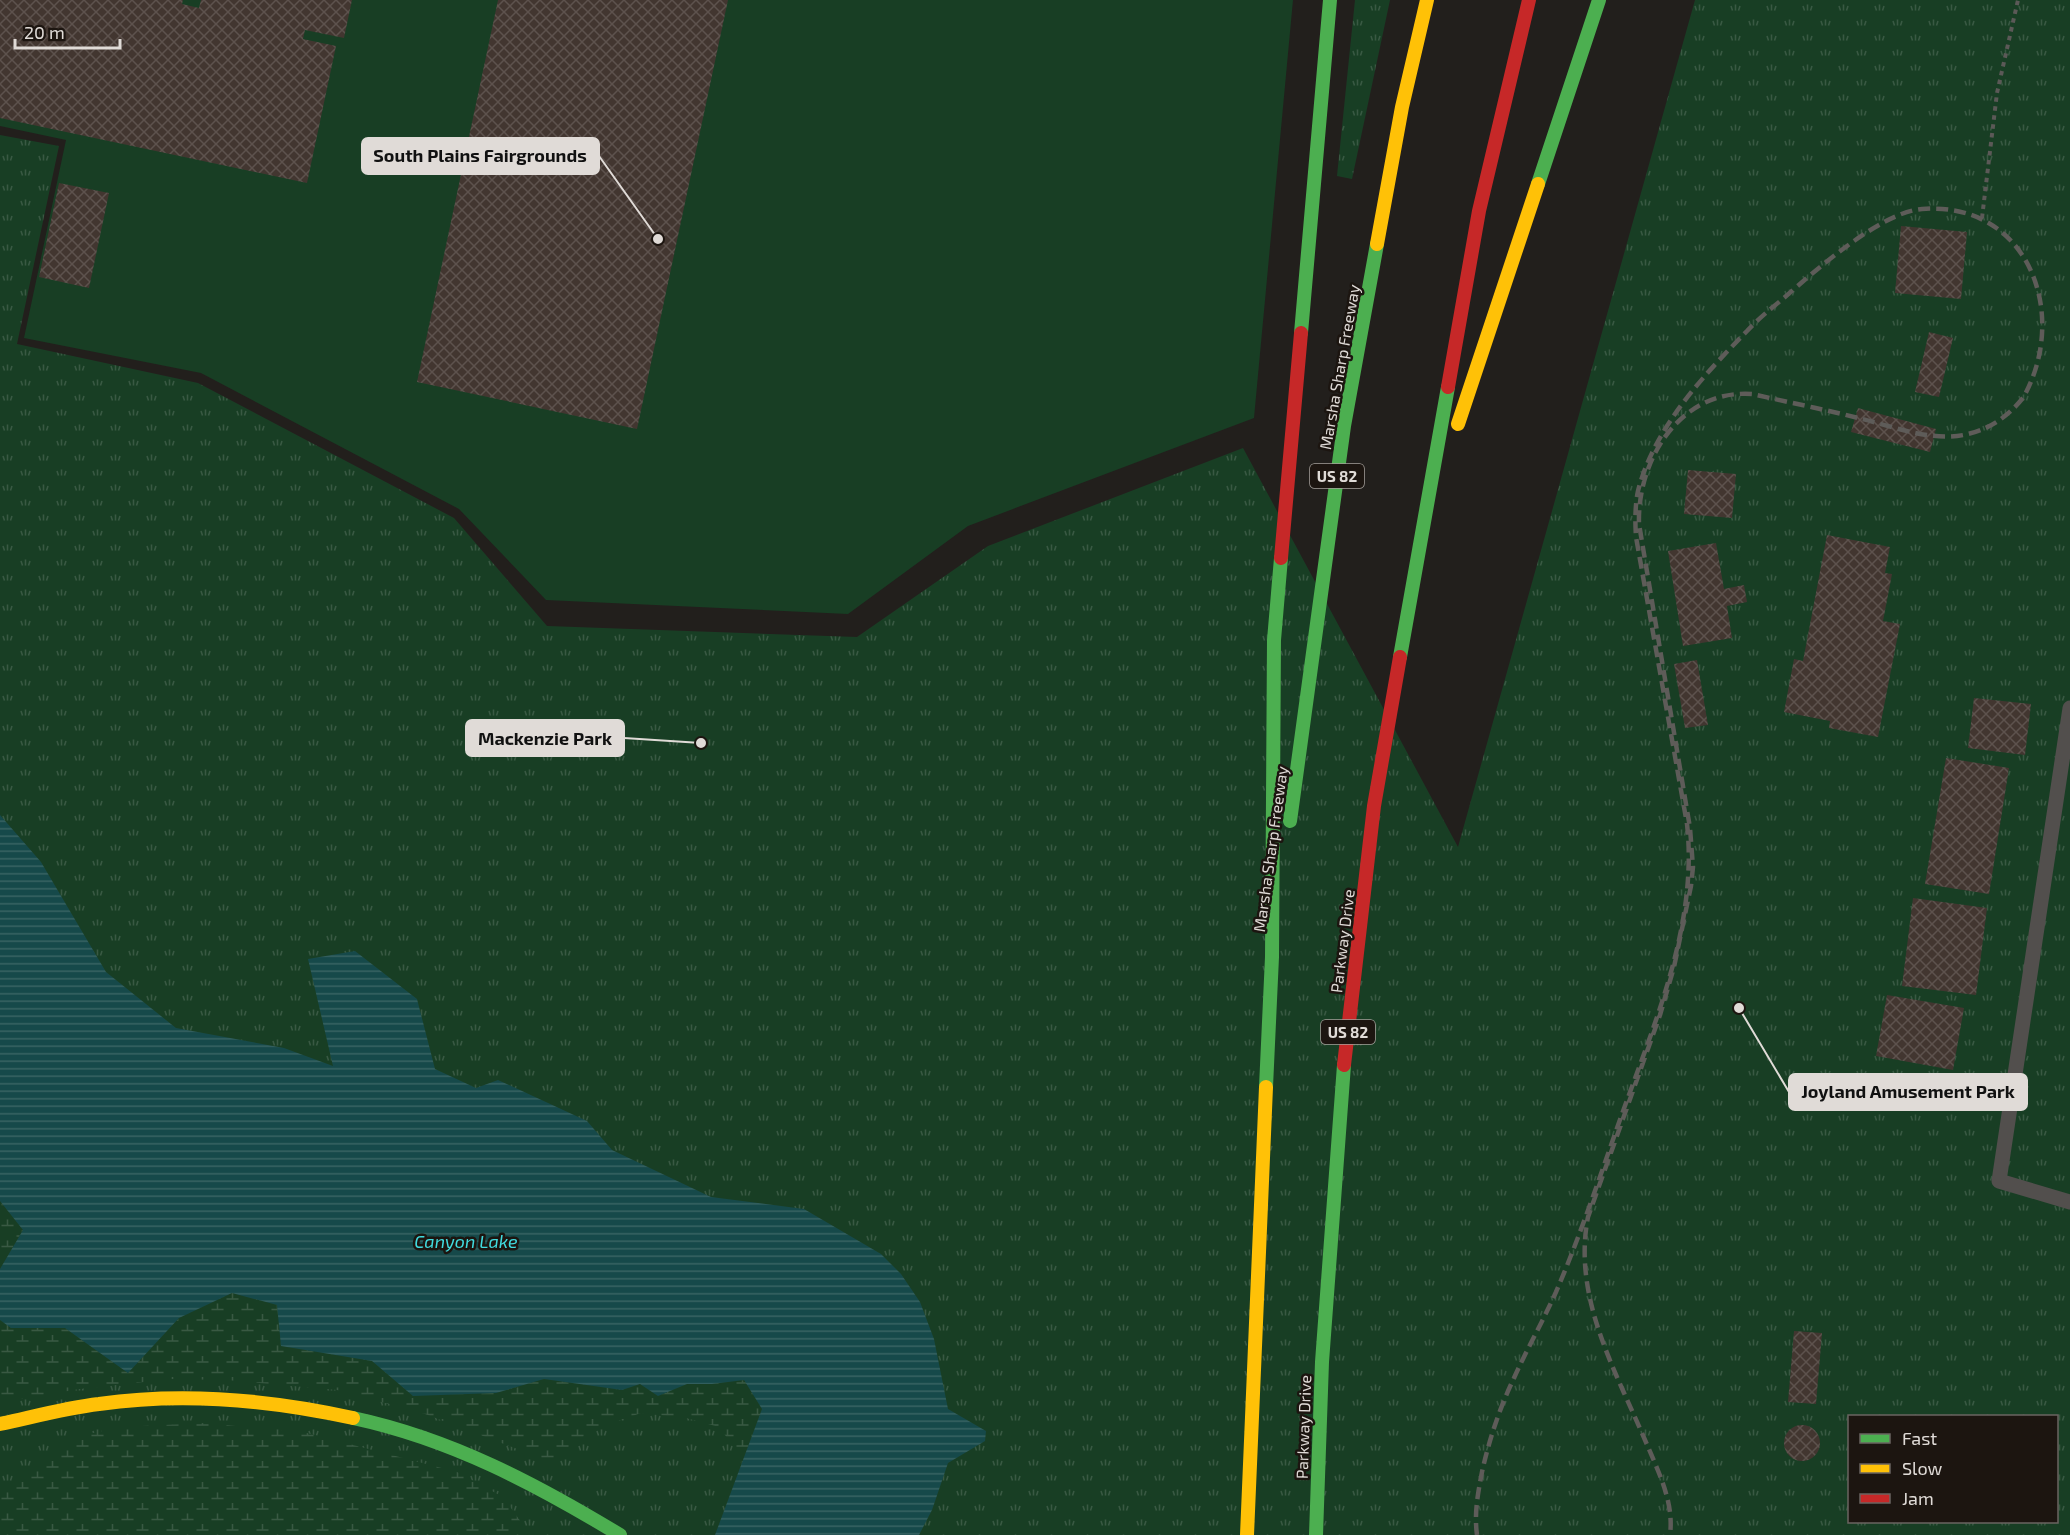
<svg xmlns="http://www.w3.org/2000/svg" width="2070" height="1535" font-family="'Exo 2',sans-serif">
<defs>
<pattern id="grass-tufts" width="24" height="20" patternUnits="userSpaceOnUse" patternTransform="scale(1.5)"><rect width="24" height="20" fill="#183e24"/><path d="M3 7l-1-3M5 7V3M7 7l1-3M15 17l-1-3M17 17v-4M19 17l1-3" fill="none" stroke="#395943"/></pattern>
<pattern id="wetland-marsh" width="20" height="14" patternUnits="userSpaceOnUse" patternTransform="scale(1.5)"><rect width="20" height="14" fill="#183e24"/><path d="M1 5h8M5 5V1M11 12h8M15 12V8" fill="none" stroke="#395943"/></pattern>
<pattern id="water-rules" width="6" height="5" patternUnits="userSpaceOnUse" patternTransform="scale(1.5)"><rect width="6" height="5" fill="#16494a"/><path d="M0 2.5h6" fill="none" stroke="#386363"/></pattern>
<pattern id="building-cross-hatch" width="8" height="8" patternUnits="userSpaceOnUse" patternTransform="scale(1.5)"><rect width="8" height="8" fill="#423630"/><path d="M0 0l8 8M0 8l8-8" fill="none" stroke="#5d524d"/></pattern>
</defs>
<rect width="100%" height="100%" fill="#221f1c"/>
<g fill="url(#grass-tufts)" fill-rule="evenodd">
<polygon points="1355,0 1390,0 1352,179 1337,176"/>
<path d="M1695 0H2070V1535H0V135L59 146 17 344 198 383 454 518 547 626 857 637 988 546 1243 448 1458 847ZM1850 1416H2056V1522H1850Z"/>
</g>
<g fill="url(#wetland-marsh)">
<polygon points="0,1201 23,1230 0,1269"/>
<polygon points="232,1293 277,1305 281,1346 372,1361 413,1396 496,1393 544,1379 622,1390 640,1384 658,1396 687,1384 712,1384 745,1380 762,1409 742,1466 734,1447 719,1427 686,1418 641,1413 589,1431 557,1464 425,1414 337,1390 227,1380 171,1379 80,1389 5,1401 0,1400 0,1320 11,1328 65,1328 128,1373 179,1318"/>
<polygon points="205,1423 307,1433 457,1472 503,1497 521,1522 520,1535 0,1535 0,1497 79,1436 121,1427"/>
</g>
<polygon fill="#183e24" points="0,0 1293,0 1254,418 968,526 848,614 546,600 459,509 201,373 24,338 66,140 0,126"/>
<polygon fill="url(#water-rules)" points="0,815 41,862 106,972 176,1028 284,1048 333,1066 308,959 355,951 417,999 435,1069 476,1088 498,1080 587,1121 612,1150 711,1197 804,1209 881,1254 901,1274 920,1302 934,1339 948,1409 986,1431 985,1441 948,1463 932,1510 919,1535 715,1535 762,1409 744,1380 712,1384 687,1384 658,1396 640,1384 622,1390 544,1379 496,1393 413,1396 372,1361 281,1346 277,1305 232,1293 179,1318 128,1373 65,1328 11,1328 0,1320 0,1269 23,1230 0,1201"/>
<g fill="url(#building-cross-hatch)">
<polygon points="0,0 183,0 182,4 199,8 201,0 352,0 344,38 305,30 303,39 336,46 307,183 0,118"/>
<polygon points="498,0 728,0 637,429 417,382"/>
<polygon points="59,183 109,193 89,288 39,277"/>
<polygon points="1901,226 1967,232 1961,299 1895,293"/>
<polygon points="1929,332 1953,338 1939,397 1915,392"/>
<polygon points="1858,408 1936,429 1930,452 1851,432"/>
<polygon points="1688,470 1736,474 1732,518 1684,514"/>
<polygon points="1827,535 1890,547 1885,573 1892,574 1883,621 1900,624 1878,737 1829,728 1830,721 1784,712 1794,659 1803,661"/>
<polygon points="1716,543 1724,589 1744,585 1747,602 1727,606 1732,638 1683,646 1668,551"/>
<polygon points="1697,660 1708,725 1685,728 1674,664"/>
<polygon points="1974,698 2031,704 2025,755 1968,748"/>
<polygon points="1946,758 2009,768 1989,894 1925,884"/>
<polygon points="1913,898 1987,908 1976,995 1902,986"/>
<polygon points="1887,995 1964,1008 1953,1070 1876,1056"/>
<polygon points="1794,1331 1822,1333 1816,1404 1788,1402"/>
<circle cx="1802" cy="1443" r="18"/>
</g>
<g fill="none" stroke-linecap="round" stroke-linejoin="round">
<polyline stroke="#5b5957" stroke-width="4" stroke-dasharray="4.5 4.5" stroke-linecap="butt" points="1982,218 1997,93 2018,0"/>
<polyline stroke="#524f4d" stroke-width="15" points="2070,708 1999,1181 2070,1202"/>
<g stroke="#4caf50" stroke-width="14">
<polyline points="1538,184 1599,0"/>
<polyline points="1301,333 1330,0"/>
<polyline points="1400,657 1448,387"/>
<polyline points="1290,821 1344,426 1377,244"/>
<polyline points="1266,1087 1272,957 1274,640 1281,558"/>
<path d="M353 1418C451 1439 536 1484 620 1535"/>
<polyline points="1316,1535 1322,1362 1344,1065"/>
</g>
<g stroke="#ffc107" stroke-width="14">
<polyline points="1377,244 1402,107 1427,0"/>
<polyline points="1458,424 1538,184"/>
<path d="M0 1424C33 1417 65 1408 99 1404 183 1392 271 1400 353 1418"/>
<polyline points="1247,1535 1266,1087"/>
</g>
<g stroke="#c62828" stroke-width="14">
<polyline points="1448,387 1479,211 1529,0"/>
<polyline points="1281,558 1301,333"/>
<polyline points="1344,1065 1374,806 1400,657"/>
</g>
<path stroke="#5e5c59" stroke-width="4.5" stroke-dasharray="12 6" stroke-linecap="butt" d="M1477 1535C1474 1513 1478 1493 1482 1472 1489 1440 1500 1407 1514 1378 1527 1349 1543 1321 1556 1292 1581 1234 1601 1173 1622 1114 1655 1022 1698 924 1687 824L1636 537C1635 522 1635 505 1638 491 1654 428 1703 376 1747 331 1759 318 1772 308 1785 297 1816 270 1881 212 1922 209 2029 201 2070 315 2023 398 2008 416 1992 428 1968 434 1933 443 1892 426 1858 418 1823 409 1787 402 1752 394 1681 389 1637 459 1639 524L1690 828 1693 867 1691 886 1674 967 1660 1015 1588 1217C1572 1299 1617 1373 1648 1447 1660 1475 1674 1504 1670 1535"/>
</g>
<g text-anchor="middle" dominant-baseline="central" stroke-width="5" stroke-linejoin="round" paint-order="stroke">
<g fill="#1c1510" stroke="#a5a09b" stroke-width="1.5">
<rect x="1310" y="464" width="54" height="24" rx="4.5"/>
<rect x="1321" y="1020" width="54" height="24" rx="4.5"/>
</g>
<g font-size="15" font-weight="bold" fill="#e0dbd7">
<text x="1337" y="476">US 82</text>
<text x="1348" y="1032">US 82</text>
</g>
<g font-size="16" fill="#e0dbd7" stroke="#1c1510">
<text transform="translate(1339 367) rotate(-80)">Marsha Sharp Freeway</text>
<text transform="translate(1270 849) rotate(-82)">Marsha Sharp Freeway</text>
<text transform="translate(1342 941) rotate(-83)">Parkway Drive</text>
<text transform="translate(1303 1427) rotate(-88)">Parkway Drive</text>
</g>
<g font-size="18" font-style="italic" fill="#41dbdf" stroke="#1c1510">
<text x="466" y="1241">Canyon Lake</text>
</g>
</g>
<path fill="none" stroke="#e0dbd7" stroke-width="2" d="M658 239L599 156M701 743L624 738M1739 1008L1789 1092"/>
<g fill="#e0dbd7" stroke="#1c1510" stroke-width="2">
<circle cx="658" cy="239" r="6"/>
<circle cx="701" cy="743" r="6"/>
<circle cx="1739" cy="1008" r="6"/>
</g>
<g fill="#e0dbd7" stroke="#e0dbd7" stroke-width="2">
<rect x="362" y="138" width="237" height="36" rx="6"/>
<rect x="466" y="720" width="158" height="36" rx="6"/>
<rect x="1789" y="1074" width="238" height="36" rx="6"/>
</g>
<g font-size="18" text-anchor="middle" font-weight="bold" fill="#111">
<text x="480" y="162">South Plains Fairgrounds</text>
<text x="545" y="745">Mackenzie Park</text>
<text x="1908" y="1098">Joyland Amusement Park</text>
</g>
<rect x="1848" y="1415" width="210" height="108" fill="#1c1510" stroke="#6a6460" stroke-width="1.5"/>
<rect x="1860" y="1434" width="30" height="9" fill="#4caf50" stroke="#6a6460" stroke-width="1.5"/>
<text x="1902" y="1445" font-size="18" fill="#e0dbd7">Fast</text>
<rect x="1860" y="1464" width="30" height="9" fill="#ffc107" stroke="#6a6460" stroke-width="1.5"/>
<text x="1902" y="1475" font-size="18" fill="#e0dbd7">Slow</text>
<rect x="1860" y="1494" width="30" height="9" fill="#c62828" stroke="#6a6460" stroke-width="1.5"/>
<text x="1902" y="1505" font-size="18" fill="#e0dbd7">Jam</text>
<path d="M15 39v9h105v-9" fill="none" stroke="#e0dbd7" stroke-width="3"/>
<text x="24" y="39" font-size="18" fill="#e0dbd7" stroke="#1c1510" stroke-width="4.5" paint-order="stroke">20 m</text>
</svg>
